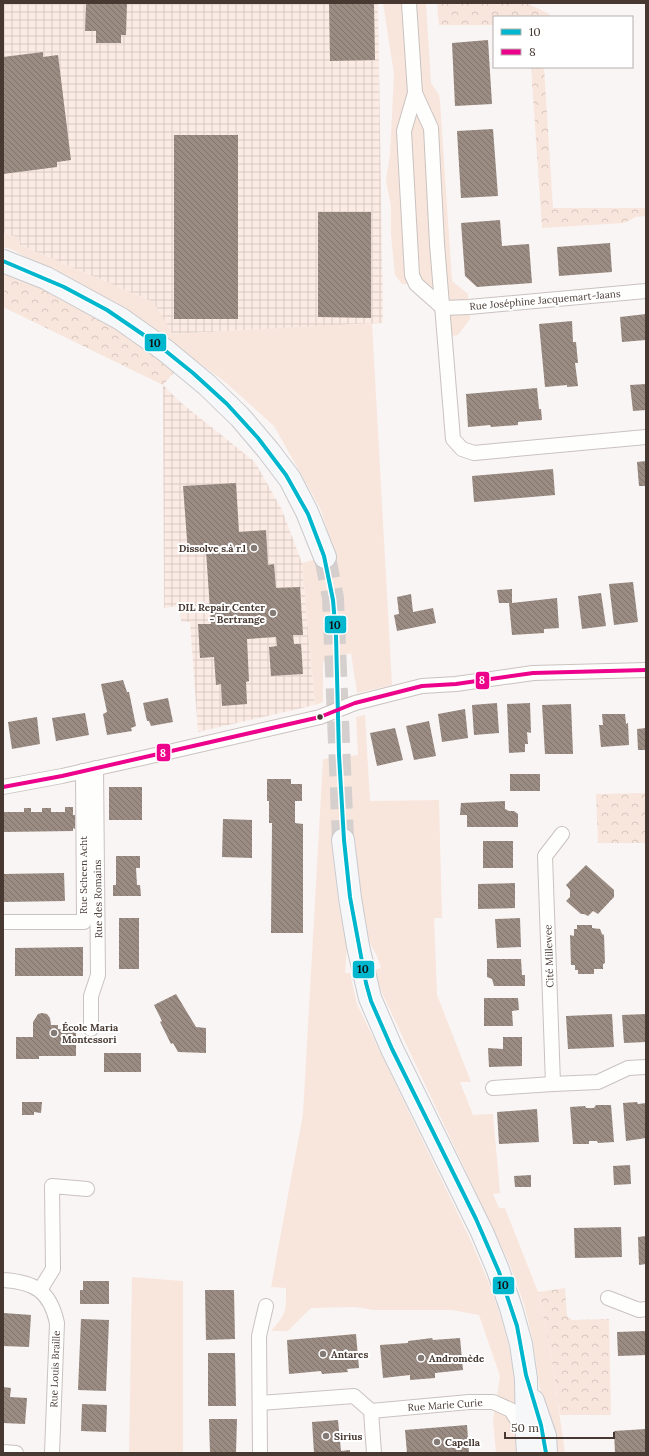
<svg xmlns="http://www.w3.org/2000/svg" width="649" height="1456" font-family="Lora,serif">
<defs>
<pattern id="industrial-grid" width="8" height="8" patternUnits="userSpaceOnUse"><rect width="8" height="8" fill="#fcebe4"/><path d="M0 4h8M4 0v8" fill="none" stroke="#d9cac4"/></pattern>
<pattern id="forest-crowns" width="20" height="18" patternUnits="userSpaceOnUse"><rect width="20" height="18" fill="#f8e6dd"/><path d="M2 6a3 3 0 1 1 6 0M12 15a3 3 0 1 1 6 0" fill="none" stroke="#d6c6be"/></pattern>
<pattern id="building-back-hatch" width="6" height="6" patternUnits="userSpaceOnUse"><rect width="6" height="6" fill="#9a8b83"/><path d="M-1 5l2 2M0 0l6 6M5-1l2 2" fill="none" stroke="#7f736c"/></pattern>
</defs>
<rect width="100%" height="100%" fill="#f9f5f4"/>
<g fill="url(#industrial-grid)">
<polygon points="3,3 378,3 383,323 172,334 153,302 20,245 19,238 3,233"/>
<polygon points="163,385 180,402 255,462 282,510 302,563 315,705 198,732 190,622 181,622 180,606 164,608"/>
</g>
<g fill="#f8e6dd">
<polygon points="383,3 426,3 431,83 439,95 440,101 452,281 468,294 470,319 458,335 445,337 443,308 416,284 402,284 395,275 391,235 391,206 386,181 390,154 394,74"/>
<polygon points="3,233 19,238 20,245 153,302 173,334 372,323 392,685 357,693 351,653 323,662 323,702 315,705 302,563 325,557 333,547 320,508 274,426 224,381 156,332 13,250 3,247"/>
<path d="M365 715 370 801 439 800 442 918H434L437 995 471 1082H460L473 1115 493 1114 500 1193 493 1194 499 1208H505L538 1292 550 1348 565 1453H555L542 1404 533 1341 524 1304 510 1265 382 993 374 970 381 968 377 956 370 943 361 895 355 839 331 840 338 901 347 948 345 973H350L357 1004 470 1239C490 1284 509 1330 514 1379 516 1404 515 1428 517 1453H496L493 1421 500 1376 479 1315 452 1310H373L356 1307 311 1308 288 1331H271C287 1313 286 1311 286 1288L271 1287 303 1114 323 759 358 755 356 717Z"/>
<polygon points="132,1277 183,1281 183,1453 129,1453"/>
</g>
<g fill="url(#forest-crowns)">
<polygon points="437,3 527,3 549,14 549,17 494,17 494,25 439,25"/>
<polygon points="531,67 544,67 553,208 646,208 646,216 636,217 624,223 542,228"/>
<polygon points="3,270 39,285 130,336 176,370 163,385 3,307"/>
<polygon points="646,793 646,843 598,843 596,794"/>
<polygon points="565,1288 567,1316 572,1320 609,1319 611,1415 560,1415 550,1348 538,1292"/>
</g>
<g fill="url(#building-back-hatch)">
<polygon points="86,3 127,3 126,35 121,35 121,43 96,43 96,31 85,31"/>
<polygon points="329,3 374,3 375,60 330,61"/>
<polygon points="488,40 492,104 455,106 452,43"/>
<polygon points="43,52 43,57 58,55 71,160 57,162 57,167 3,174 3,57"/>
<polygon points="493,129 498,196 461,198 457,131"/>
<rect x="174" y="135" width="64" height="184"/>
<polygon points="318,212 371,212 371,318 318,317"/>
<polygon points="500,220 502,246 529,244 532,283 477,287 465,276 461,223"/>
<polygon points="610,243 612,272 559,276 557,247"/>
<polygon points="646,314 646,340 622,342 620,317"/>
<polygon points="572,321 573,342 576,342 578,363 575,363 578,386 567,387 567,385 545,387 539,324"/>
<polygon points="646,384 646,410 633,411 630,385"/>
<polygon points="537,388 539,409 541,409 542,420 518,422 518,425 491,427 490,425 468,427 466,394"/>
<polygon points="646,461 646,486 639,486 637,462"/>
<polygon points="553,469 555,495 474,502 472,476"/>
<polygon points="236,483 239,532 266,530 268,565 274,564 276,588 300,587 303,635 293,635 294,644 301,644 303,674 271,676 269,647 277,646 276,637 247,639 249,681 246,682 247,704 222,706 221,684 216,685 214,657 200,658 198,624 211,624 206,551 188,553 183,486"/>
<polygon points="633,582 638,622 614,625 609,584"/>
<polygon points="512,589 512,603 557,598 559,628 544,629 544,633 512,635 509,603 499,603 497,590"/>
<polygon points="601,593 606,626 582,629 578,596"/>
<polygon points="411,594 413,612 433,608 436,623 397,631 394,615 399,614 397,597"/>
<polygon points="123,680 127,692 129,692 136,726 131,728 132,731 107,735 103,714 107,712 101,684"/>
<polygon points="168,698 173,722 151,726 149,721 147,721 143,703"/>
<polygon points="497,703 499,733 474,735 472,705"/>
<polygon points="530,703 531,733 527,732 528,744 525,744 525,752 509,753 507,704"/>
<polygon points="571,704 573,754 545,754 542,705"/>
<polygon points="465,709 468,738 442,742 438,714"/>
<polygon points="85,713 89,735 56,741 52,718"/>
<polygon points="602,714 625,714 626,724 628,723 629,745 601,747 599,725 603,725"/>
<polygon points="37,717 40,744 12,749 8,722"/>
<polygon points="429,721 436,756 414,760 406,726"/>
<polygon points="395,728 403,760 377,766 370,733"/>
<polygon points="646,728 646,750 638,750 637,729"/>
<rect x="510" y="774" width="30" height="17"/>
<polygon points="267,779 291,779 291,784 302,784 302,801 295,801 295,823 303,824 303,933 271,933 272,823 269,823 269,801 267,801"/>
<rect x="109" y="787" width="33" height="33"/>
<polygon points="505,801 505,809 509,811 514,811 518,814 518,827 467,827 467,815 460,815 461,803"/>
<polygon points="65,807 73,807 73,815 75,815 75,829 73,828 73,831 3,832 3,812 24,812 24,808 31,808 31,812 42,812 42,808 51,808 51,812 65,812"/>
<polygon points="223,819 252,820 252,858 222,857"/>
<rect x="483" y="841" width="30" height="27"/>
<polygon points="116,856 140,856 140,868 136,868 137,885 140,885 141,896 113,896 113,885 116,885"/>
<polygon points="586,865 614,890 614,897 598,914 593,911 588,916 584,914 581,914 566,901 570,897 570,890 566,885"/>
<polygon points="64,873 65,901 3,902 3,874"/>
<polygon points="515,883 515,908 478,909 478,884"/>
<rect x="119" y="918" width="20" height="51"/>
<polygon points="520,918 521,947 497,948 495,919"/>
<polygon points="577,925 592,925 592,928 600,929 602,934 604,935 605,963 603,964 603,969 594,969 594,974 578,974 578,970 575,970 575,965 571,965 570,935 574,936 574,929 577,929"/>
<polygon points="83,947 83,976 15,976 15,948"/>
<polygon points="487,959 521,959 522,975 525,975 525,986 494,986 492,979 487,977"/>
<polygon points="176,994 196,1027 206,1028 206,1053 178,1052 173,1043 171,1044 160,1022 162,1021 154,1005"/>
<polygon points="484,998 518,998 519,1010 512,1011 513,1026 484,1026"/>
<polygon points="42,1013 47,1014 50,1018 51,1025 58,1025 58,1029 76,1029 76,1056 39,1056 39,1059 16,1059 16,1037 33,1037 33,1022 38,1014"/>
<polygon points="612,1014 614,1047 568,1049 566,1016"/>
<polygon points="646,1014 646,1042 624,1043 622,1015"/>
<polygon points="503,1037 522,1037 522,1066 489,1067 488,1048 503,1049"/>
<rect x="104" y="1053" width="37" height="19"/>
<polygon points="22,1102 42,1102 41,1113 34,1112 34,1115 22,1115"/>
<polygon points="637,1102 638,1104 646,1103 646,1138 626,1141 623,1103"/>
<polygon points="596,1105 611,1105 614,1142 598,1143 597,1141 589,1141 589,1144 573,1144 570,1107 585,1106 586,1108 594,1108"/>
<polygon points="537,1109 539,1142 499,1144 497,1112"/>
<polygon points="630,1165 631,1184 614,1185 613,1166"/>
<polygon points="531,1175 531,1187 515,1187 514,1176"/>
<polygon points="621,1227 622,1257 575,1258 574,1228"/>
<polygon points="646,1236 646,1264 639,1265 638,1237"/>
<polygon points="83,1281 109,1281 109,1304 80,1304 80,1290 83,1290"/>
<polygon points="205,1290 234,1290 235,1339 206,1340"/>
<polygon points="4,1313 31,1315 29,1347 3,1346"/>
<polygon points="81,1319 109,1320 106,1391 78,1390"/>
<polygon points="646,1331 646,1355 618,1356 617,1332"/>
<polygon points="356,1334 359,1368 347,1369 348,1372 322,1374 321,1371 289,1374 287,1340"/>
<polygon points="432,1338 433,1340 460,1338 463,1370 435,1373 435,1378 410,1380 410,1375 383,1378 380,1345 408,1343 408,1341"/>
<polygon points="208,1353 235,1353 236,1406 208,1406"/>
<polygon points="3,1387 11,1388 10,1397 27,1398 25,1424 3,1423"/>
<polygon points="82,1404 107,1405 106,1432 81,1431"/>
<polygon points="209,1419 237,1419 236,1453 210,1453"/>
<polygon points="338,1420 341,1451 350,1450 350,1453 314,1453 312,1422"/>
<polygon points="467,1425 469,1453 407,1453 405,1430"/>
<polygon points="646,1429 646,1453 615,1453 614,1431"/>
</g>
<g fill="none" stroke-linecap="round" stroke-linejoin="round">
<polyline stroke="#d5cfcd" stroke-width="22" stroke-dasharray="22 11" stroke-linecap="butt" points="325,557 333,598 343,840"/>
<defs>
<g id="street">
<polyline points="409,3 415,93 404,131 412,275 416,284 443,308"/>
<polyline points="415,93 431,128 437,244 453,439 462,449 474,453 646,437"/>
<polyline points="443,308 469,307 646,291"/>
<polyline points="3,787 62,776 160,754 320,717 355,703 422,686 456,684 533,673 646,670"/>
<polyline points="562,834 545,856 553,1084 598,1082 628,1068 646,1067"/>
<polyline points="3,922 84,922 83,771"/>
<polyline points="91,1029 91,996 98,975 96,768"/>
<polyline points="493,1088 553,1084"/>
<path d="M3 1280C35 1282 50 1291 57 1323L52 1453"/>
<polyline points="40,1290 53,1269 52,1186 87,1189"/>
<polyline points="608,1298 639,1310 646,1309"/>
<polyline points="260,1403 354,1396 371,1411 374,1453"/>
<polyline points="371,1411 469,1402 493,1402 511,1410 525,1433"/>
<polyline points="3,1452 16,1453"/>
<polyline points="260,1453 259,1336 266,1306"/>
</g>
<g id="primary">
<polyline points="3,261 46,278 121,319 166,351 207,385 240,417 268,450 290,479 307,512 325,557"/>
<polyline points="343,840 350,898 358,946 370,998 392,1049 482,1232 498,1270 511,1308 521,1344 526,1379 527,1437 528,1453"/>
<polyline points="533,1401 545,1436 546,1453"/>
</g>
</defs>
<use href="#street" stroke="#cac2bf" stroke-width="16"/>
<use href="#primary" stroke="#cac9cc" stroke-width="24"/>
<use href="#street" stroke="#fefefd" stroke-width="14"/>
<use href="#primary" stroke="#f6f7f9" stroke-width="22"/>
<defs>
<polyline id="bus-1" points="3,261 64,287 107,310 157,344 193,373 227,404 258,438 286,475 308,514 324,556 333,600 336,636 339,755 344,840 350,897 366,983 371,1001 392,1049 476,1219 499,1272 517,1326 526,1375 541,1425 546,1453"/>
<polyline id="bus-2" points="3,787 62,776 320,717 355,703 422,686 456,684 533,673 646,670"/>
</defs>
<use href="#bus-1" stroke="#fff" stroke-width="7"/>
<use href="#bus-2" stroke="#fff" stroke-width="7"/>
<use href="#bus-1" stroke="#00b7ce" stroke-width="4"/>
<use href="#bus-2" stroke="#ed028c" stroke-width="4"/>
</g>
<g fill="#857b76" stroke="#fff" stroke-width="1.5">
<circle cx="254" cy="548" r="4"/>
<circle cx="273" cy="613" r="4"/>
<circle cx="54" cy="1033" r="4"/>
<circle cx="323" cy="1354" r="4"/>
<circle cx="421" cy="1358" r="4"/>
<circle cx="326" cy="1436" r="4"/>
<circle cx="437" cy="1442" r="4"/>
</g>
<circle fill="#473932" stroke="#fff" stroke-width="1.5" cx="320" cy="717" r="3.5"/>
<g text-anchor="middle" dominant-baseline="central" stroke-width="4" stroke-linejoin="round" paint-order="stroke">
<g font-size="10" fill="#473932" stroke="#fff">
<text transform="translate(545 300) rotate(-5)">Rue Joséphine Jacquemart-Jaans</text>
<text transform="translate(83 875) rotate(-90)">Rue Scheen Acht</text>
<text transform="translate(98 899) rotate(-91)">Rue des Romains</text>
<text transform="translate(549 956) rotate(-92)">Cité Millewee</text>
<text transform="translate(55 1369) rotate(-88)">Rue Louis Braille</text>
<text transform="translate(445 1405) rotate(-4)">Rue Marie Curie</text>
</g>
<g font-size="10" font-weight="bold" fill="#473932" stroke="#fff" text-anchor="start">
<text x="246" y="548" text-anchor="end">Dissolve s.à r.l</text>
<text x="265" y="607" text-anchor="end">DIL Repair Center<tspan x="265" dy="12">- Bertrange</tspan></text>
<text x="62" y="1027">École Maria<tspan x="62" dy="12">Montessori</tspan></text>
<text x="331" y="1354">Antares</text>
<text x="429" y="1358">Andromède</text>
<text x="334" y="1436">Sirius</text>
<text x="445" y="1442">Capella</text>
</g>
</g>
<g stroke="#fff" stroke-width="1.5">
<rect x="144" y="333" width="23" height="19" rx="4" fill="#00b7ce"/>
<rect x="324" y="615" width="23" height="19" rx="4" fill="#00b7ce"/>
<rect x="475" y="671" width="15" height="19" rx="4" fill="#ed028c"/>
<rect x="156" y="743" width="15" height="19" rx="4" fill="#ed028c"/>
<rect x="352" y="960" width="23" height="19" rx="4" fill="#00b7ce"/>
<rect x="492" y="1276" width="23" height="19" rx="4" fill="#00b7ce"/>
</g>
<g font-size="11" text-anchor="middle" font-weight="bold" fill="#fff">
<text x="482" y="684">8</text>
<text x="163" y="757">8</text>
</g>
<g font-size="11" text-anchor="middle" font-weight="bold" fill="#111">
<text x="155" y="347">10</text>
<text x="335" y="629">10</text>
<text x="363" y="973">10</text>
<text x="503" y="1289">10</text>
</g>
<rect width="649" height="1456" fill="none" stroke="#473932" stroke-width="8"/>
<rect x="493" y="16" width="140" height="52" fill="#ffffff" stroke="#b5b0ad"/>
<rect x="501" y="29" width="20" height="6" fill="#00b7ce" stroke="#b5b0ad"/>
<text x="529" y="36" font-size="12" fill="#473932">10</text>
<rect x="501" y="49" width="20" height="6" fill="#ed028c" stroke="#b5b0ad"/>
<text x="529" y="56" font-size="12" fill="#473932">8</text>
<path d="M505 1432v6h109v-6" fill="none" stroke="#473932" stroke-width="2"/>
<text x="511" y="1432" font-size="12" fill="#473932" stroke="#ffffff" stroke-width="3" paint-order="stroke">50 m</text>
</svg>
